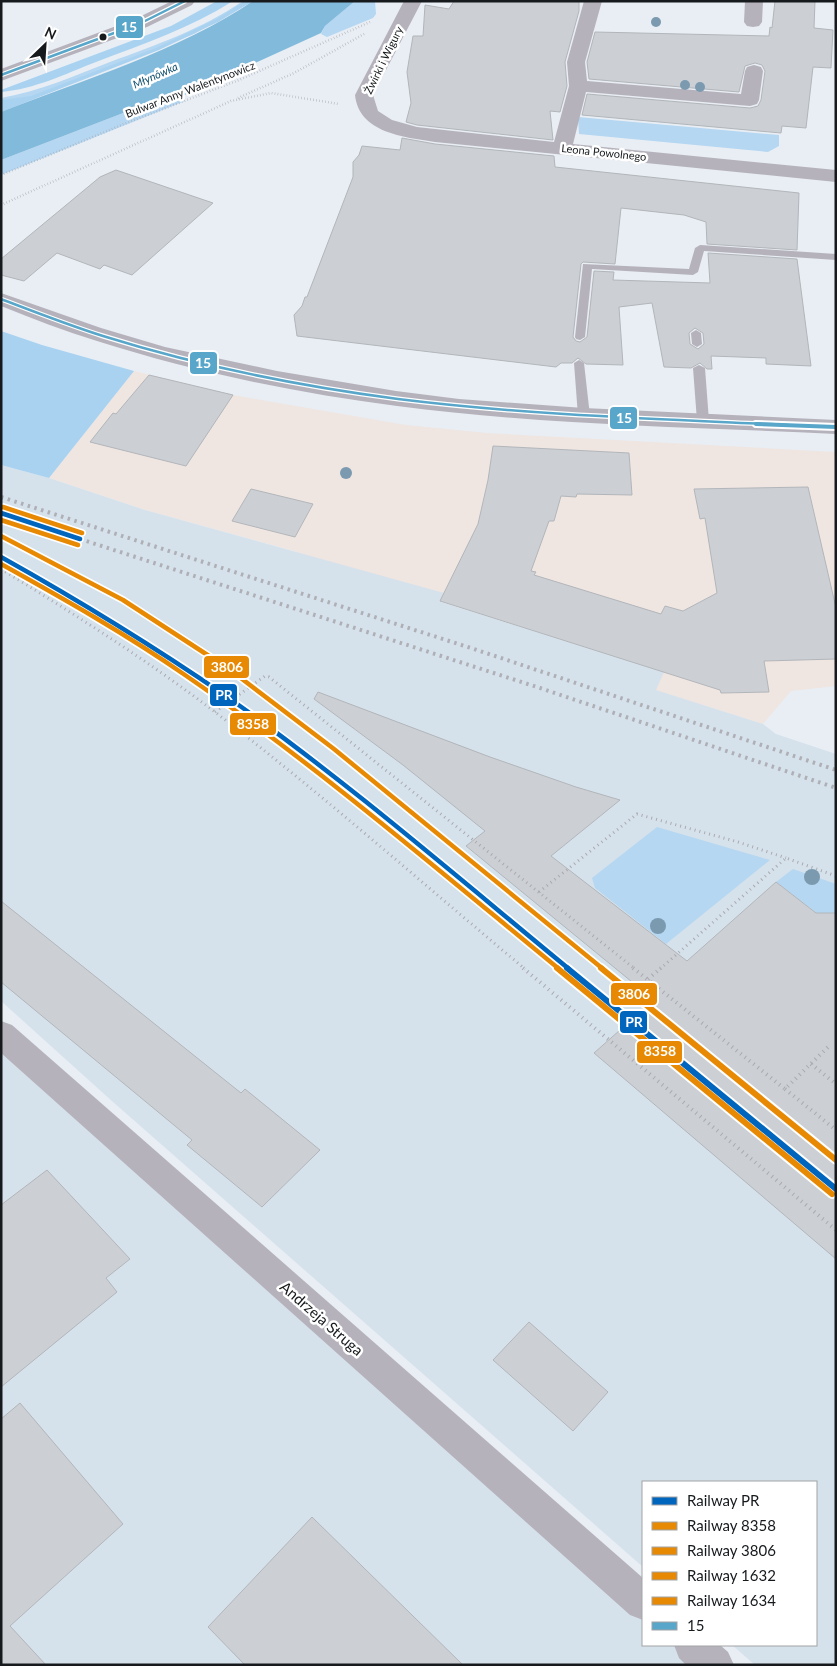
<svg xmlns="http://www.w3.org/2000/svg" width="837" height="1666" font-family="Lato,sans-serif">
<rect width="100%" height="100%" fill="#e8eef4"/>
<polygon fill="#efe5e1" points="134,371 233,395 406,425 487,433 836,452 836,686 791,691 763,724 655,690 663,672 440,601 294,551 145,510 49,478"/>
<g fill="#d6e2eb">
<polygon points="1,465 49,478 145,510 444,593 441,602 664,672 656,690 763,724 776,734 836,754 836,1665 755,1665 732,1645 816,1645 816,1482 643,1482 643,1567 113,1102 1,1001"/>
<polygon points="1,1052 169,1201 643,1615 643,1645 678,1645 701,1665 1,1665"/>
</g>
<g fill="#b5d7f2">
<path d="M243 1H253L194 34 1 112V98C40 91 74 76 110 62 156 45 202 29 243 1Z"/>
<polygon points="355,1 375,1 376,14 373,18 327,37 321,34 325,26"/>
<polygon points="180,97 185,101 1,175 1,160 144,105"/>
<polygon points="578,117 779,135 779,146 768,152 579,134"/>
<polygon points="657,827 770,860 666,944 595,888 592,878"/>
<polygon points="793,869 836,884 836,913 818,914 776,882"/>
</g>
<g fill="#a9d2f1">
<path d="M217 1H233C190 28 143 44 96 62 65 74 35 89 1 92V90L171 26Z"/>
<polygon points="245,1 253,1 218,22 159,50 1,112 1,100 31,96 156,48 218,18"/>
<polygon points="1,331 42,345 134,371 49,478 1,465"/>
</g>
<path fill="#82badc" d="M253 1H355L325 26 321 33 180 97 144 105 1 160V112C83 80 181 50 253 1Z"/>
<g fill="#ccd0d5" stroke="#b2b6ba" fill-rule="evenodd">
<polygon points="454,1 579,1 579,11 565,62 567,86 560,112 550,111 553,140 417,125 406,122 411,103 407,72 413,36 423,36 425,5 449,9"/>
<polygon points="775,1 815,1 814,28 833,30 831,68 813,67 806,128 782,126 781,133 582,115 587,94 750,108 758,106 761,100 765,71 762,65 755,63 745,66 739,92 589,79 587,62 595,32 769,36 770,27 772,28"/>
<path d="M402 138 435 144 554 156 555 167 799 193 797 250 707 244 706 222 684 215 621 208 615 264 583 262 581 264 573 337 576 341 580 342 587 337 594 271 614 272 613 280 710 283 708 253 797 259 811 366 766 364V358L711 356 712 369H707L700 363 691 368 664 367 652 303 619 307 623 365 586 364 578 358 572 363H561L556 367 297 336 294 315 302 306 305 297H307L353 177V162L359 155 362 146 400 150ZM695 328 703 333 704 344 698 349 690 344 689 333Z"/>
<polygon points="116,170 213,203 132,275 104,265 100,269 57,253 24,281 1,275 1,259 100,177"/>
<polygon points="149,375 233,395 186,466 90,442 113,413 116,414"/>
<polygon points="493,446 629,453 632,495 577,494 576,497 561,496 554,521 549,521 531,571 536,572 534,575 661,614 665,606 683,611 717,593 705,518 700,519 694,489 808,487 836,608 836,659 764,661 769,692 721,693 720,690 440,601 478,524 488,480"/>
<polygon points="251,489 313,504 295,537 232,521"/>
<polygon points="318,692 490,757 576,787 620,800 551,856 687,961 776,882 816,913 836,913 836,1259 594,1053 654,1000 466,846 485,831 403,765 314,699"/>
<polygon points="1,901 241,1093 245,1089 320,1150 262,1207 187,1145 192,1140 1,982"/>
<polygon points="47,1170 130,1259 106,1278 117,1292 1,1387 1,1205"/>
<polygon points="529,1322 608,1392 573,1431 493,1360"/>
<polygon points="20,1403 123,1524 10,1626 46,1665 1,1665 1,1419"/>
<polygon points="312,1517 463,1665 245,1665 208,1627"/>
</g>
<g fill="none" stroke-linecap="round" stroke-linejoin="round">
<g stroke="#aaa9b0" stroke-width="2.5" stroke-dasharray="0.5 2.5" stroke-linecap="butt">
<polyline points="238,98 294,73 364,34"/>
<polyline points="1,175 124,124 239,80 370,22"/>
<polyline points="1,205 231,101 271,93 339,104"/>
</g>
<g stroke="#aaa9b0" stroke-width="3" stroke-dasharray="1 4" stroke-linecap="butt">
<path d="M1 569C74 614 147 660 215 712 322 794 422 883 525 969"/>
<polyline points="215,712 265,676 269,677 635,969"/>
<polyline points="539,892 637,814 738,842 786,858"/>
<polyline points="660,969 786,858 836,876"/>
</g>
<g stroke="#aaa9b0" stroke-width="4" stroke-dasharray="1 4.5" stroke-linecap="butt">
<polyline points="523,968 836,1230"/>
<polyline points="633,968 785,1089 830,1045"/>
<polyline points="648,979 661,968"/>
<polyline points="811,1064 836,1084"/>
<polyline points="785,1089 836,1130"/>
</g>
<g fill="#b6b2bc" fill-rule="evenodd">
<polygon points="700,245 836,254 836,260 704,251 698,272 693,275 592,269 585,337 580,340 576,339 575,337 583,264 689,269 695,248"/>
<polygon points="696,330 701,333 702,344 697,347 692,344 691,333"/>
<polygon points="579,360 584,363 590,416 584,420 578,416 574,363"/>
<polygon points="699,365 705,368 709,421 703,425 697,421 693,368"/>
</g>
<g fill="#b6b2bc" fill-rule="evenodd">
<path d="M404 1H422L373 95 378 111 392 120 417 127 554 142 569 86 567 62 584 1H602L585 62 587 81 741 94 745 71 747 67 754 65 761 67 763 71 759 100 757 104 750 106 586 92 573 144 836 170V182L435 142C404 137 359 133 355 95Z"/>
<polygon points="745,1 763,1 762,22 759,26 753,27 747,26 744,22"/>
<polygon points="1,1021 12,1025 643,1578 643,1620 630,1615 1,1053"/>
<polygon points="674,1645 720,1645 728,1652 734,1665 686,1665 679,1658"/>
</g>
<g fill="#b6b2bc" fill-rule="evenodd">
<polygon points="172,1 195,1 192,5 147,27 1,81 1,69 135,19"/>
<path d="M1 293 101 328 165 347 277 371 396 391 459 399 584 408 836 420V434C690 427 543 425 397 406 297 393 194 372 97 341 65 331 33 319 1 306Z"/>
</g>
<g stroke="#afafb6" stroke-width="4" stroke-dasharray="2.5 4.5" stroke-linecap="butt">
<polyline points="1,497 474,649 836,770"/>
<polyline points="80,539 540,688 836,788"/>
</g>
<defs>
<g id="bus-1-far1">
<polyline points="1,75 141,23 185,1"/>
<path d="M1 299C35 312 68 325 103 336 199 366 298 386 398 399 527 415 657 419 787 425"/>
</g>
<polyline id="bus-1" points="756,424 836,427"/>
</defs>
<use href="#bus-1-far1" stroke="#fff" stroke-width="5"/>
<use href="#bus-1" stroke="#fff" stroke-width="8"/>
<use href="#bus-1-far1" stroke="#58a6c9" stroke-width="2.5"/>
<use href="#bus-1" stroke="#58a6c9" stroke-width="4"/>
<defs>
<g id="rail-1-far1">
<polyline points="1,513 80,539"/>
<path d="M1 557C78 600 153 646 226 696 345 780 456 876 569 969"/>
</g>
<polyline id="rail-1" points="567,968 836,1189"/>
<path id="rail-2-far1" d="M1 564C64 599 126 634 185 675 316 765 436 868 559 969"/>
<polyline id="rail-2" points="557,968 832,1194"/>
<polyline id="rail-3-far1" points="1,536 123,600 229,669 334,749 603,969"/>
<polyline id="rail-3" points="601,968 836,1160"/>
<polyline id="rail-4" points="1,520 78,545"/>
<polyline id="rail-5" points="3,507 82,533"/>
</defs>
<use href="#rail-1-far1" stroke="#fff" stroke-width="8"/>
<use href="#rail-1" stroke="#fff" stroke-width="10"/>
<use href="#rail-2-far1" stroke="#fff" stroke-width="8"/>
<use href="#rail-2" stroke="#fff" stroke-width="10"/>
<use href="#rail-3-far1" stroke="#fff" stroke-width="8"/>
<use href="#rail-3" stroke="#fff" stroke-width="10"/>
<use href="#rail-4" stroke="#fff" stroke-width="8"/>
<use href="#rail-5" stroke="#fff" stroke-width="8"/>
<use href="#rail-1-far1" stroke="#0065bd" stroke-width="4.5"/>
<use href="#rail-1" stroke="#0065bd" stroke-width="6"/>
<use href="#rail-2-far1" stroke="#e88903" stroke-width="4.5"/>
<use href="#rail-2" stroke="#e88903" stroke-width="6"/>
<use href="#rail-3-far1" stroke="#e88903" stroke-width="4.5"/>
<use href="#rail-3" stroke="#e88903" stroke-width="6"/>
<use href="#rail-4" stroke="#e88903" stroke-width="4.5"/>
<use href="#rail-5" stroke="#e88903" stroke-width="4.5"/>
</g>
<g fill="#7b9ab0">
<circle cx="656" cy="22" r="5"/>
<circle cx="685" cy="85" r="5"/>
<circle cx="700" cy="87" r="5"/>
<circle cx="346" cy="473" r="6"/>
<circle cx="812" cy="877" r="8"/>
<circle cx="658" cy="926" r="8"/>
</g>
<circle fill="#161a1d" stroke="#fff" stroke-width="2" cx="103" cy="37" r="4.5"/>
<g text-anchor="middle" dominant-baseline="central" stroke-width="5" stroke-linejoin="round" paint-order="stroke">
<g font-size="11" fill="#161a1d" stroke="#fff">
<text transform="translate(383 60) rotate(-64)">Żwirki i Wigury</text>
<text transform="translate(190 89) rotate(-21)">Bulwar Anny Walentynowicz</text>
<text transform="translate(604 152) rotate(6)">Leona Powolnego</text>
</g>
<g font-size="11" font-style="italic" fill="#104f6e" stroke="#fff">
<text transform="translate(155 75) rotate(-24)">Młynówka</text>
</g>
<g font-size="15" fill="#161a1d" stroke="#fff">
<text transform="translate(322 1318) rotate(41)">Andrzeja Struga</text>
</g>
</g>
<g stroke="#fff" stroke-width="2">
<rect x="115" y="15" width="29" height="24" rx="5" fill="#58a6c9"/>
<rect x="189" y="351" width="29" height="24" rx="5" fill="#58a6c9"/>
<rect x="609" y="406" width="29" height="24" rx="5" fill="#58a6c9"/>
<rect x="203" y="655" width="47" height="24" rx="5" fill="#e88903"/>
<rect x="209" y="683" width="29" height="24" rx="5" fill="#0065bd"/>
<rect x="229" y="712" width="48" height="24" rx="5" fill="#e88903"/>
<rect x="610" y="982" width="48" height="24" rx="5" fill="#e88903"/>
<rect x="619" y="1010" width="29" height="24" rx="5" fill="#0065bd"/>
<rect x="636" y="1040" width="47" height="24" rx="5" fill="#e88903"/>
</g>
<g font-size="14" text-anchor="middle" font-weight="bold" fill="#fff">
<text x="129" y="32">15</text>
<text x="203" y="368">15</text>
<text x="624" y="423">15</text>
<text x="227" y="672">3806</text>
<text x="224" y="700">PR</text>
<text x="253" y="729">8358</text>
<text x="634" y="999">3806</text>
<text x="634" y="1027">PR</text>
<text x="660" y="1056">8358</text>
</g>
<rect width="837" height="1666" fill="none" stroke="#161a1d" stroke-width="5"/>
<rect x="642" y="1481" width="175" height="165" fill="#ffffff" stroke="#a2a3a5"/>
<rect x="652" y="1497" width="25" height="8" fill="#0065bd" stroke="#a2a3a5"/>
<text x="687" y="1506" font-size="15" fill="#161a1d">Railway PR</text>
<rect x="652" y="1522" width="25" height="8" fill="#e88903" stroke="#a2a3a5"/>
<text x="687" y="1531" font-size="15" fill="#161a1d">Railway 8358</text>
<rect x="652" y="1547" width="25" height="8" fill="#e88903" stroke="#a2a3a5"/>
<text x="687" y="1556" font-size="15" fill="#161a1d">Railway 3806</text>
<rect x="652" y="1572" width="25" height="8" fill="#e88903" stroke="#a2a3a5"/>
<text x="687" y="1581" font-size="15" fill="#161a1d">Railway 1632</text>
<rect x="652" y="1597" width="25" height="8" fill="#e88903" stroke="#a2a3a5"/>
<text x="687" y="1606" font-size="15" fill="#161a1d">Railway 1634</text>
<rect x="652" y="1622" width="25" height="8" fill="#58a6c9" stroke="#a2a3a5"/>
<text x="687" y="1631" font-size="15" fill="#161a1d">15</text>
<g transform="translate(45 45) rotate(25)" stroke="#ffffff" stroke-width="4" paint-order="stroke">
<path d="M0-4L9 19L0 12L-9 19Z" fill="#161a1d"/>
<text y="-8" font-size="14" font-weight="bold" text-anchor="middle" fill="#161a1d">N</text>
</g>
</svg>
